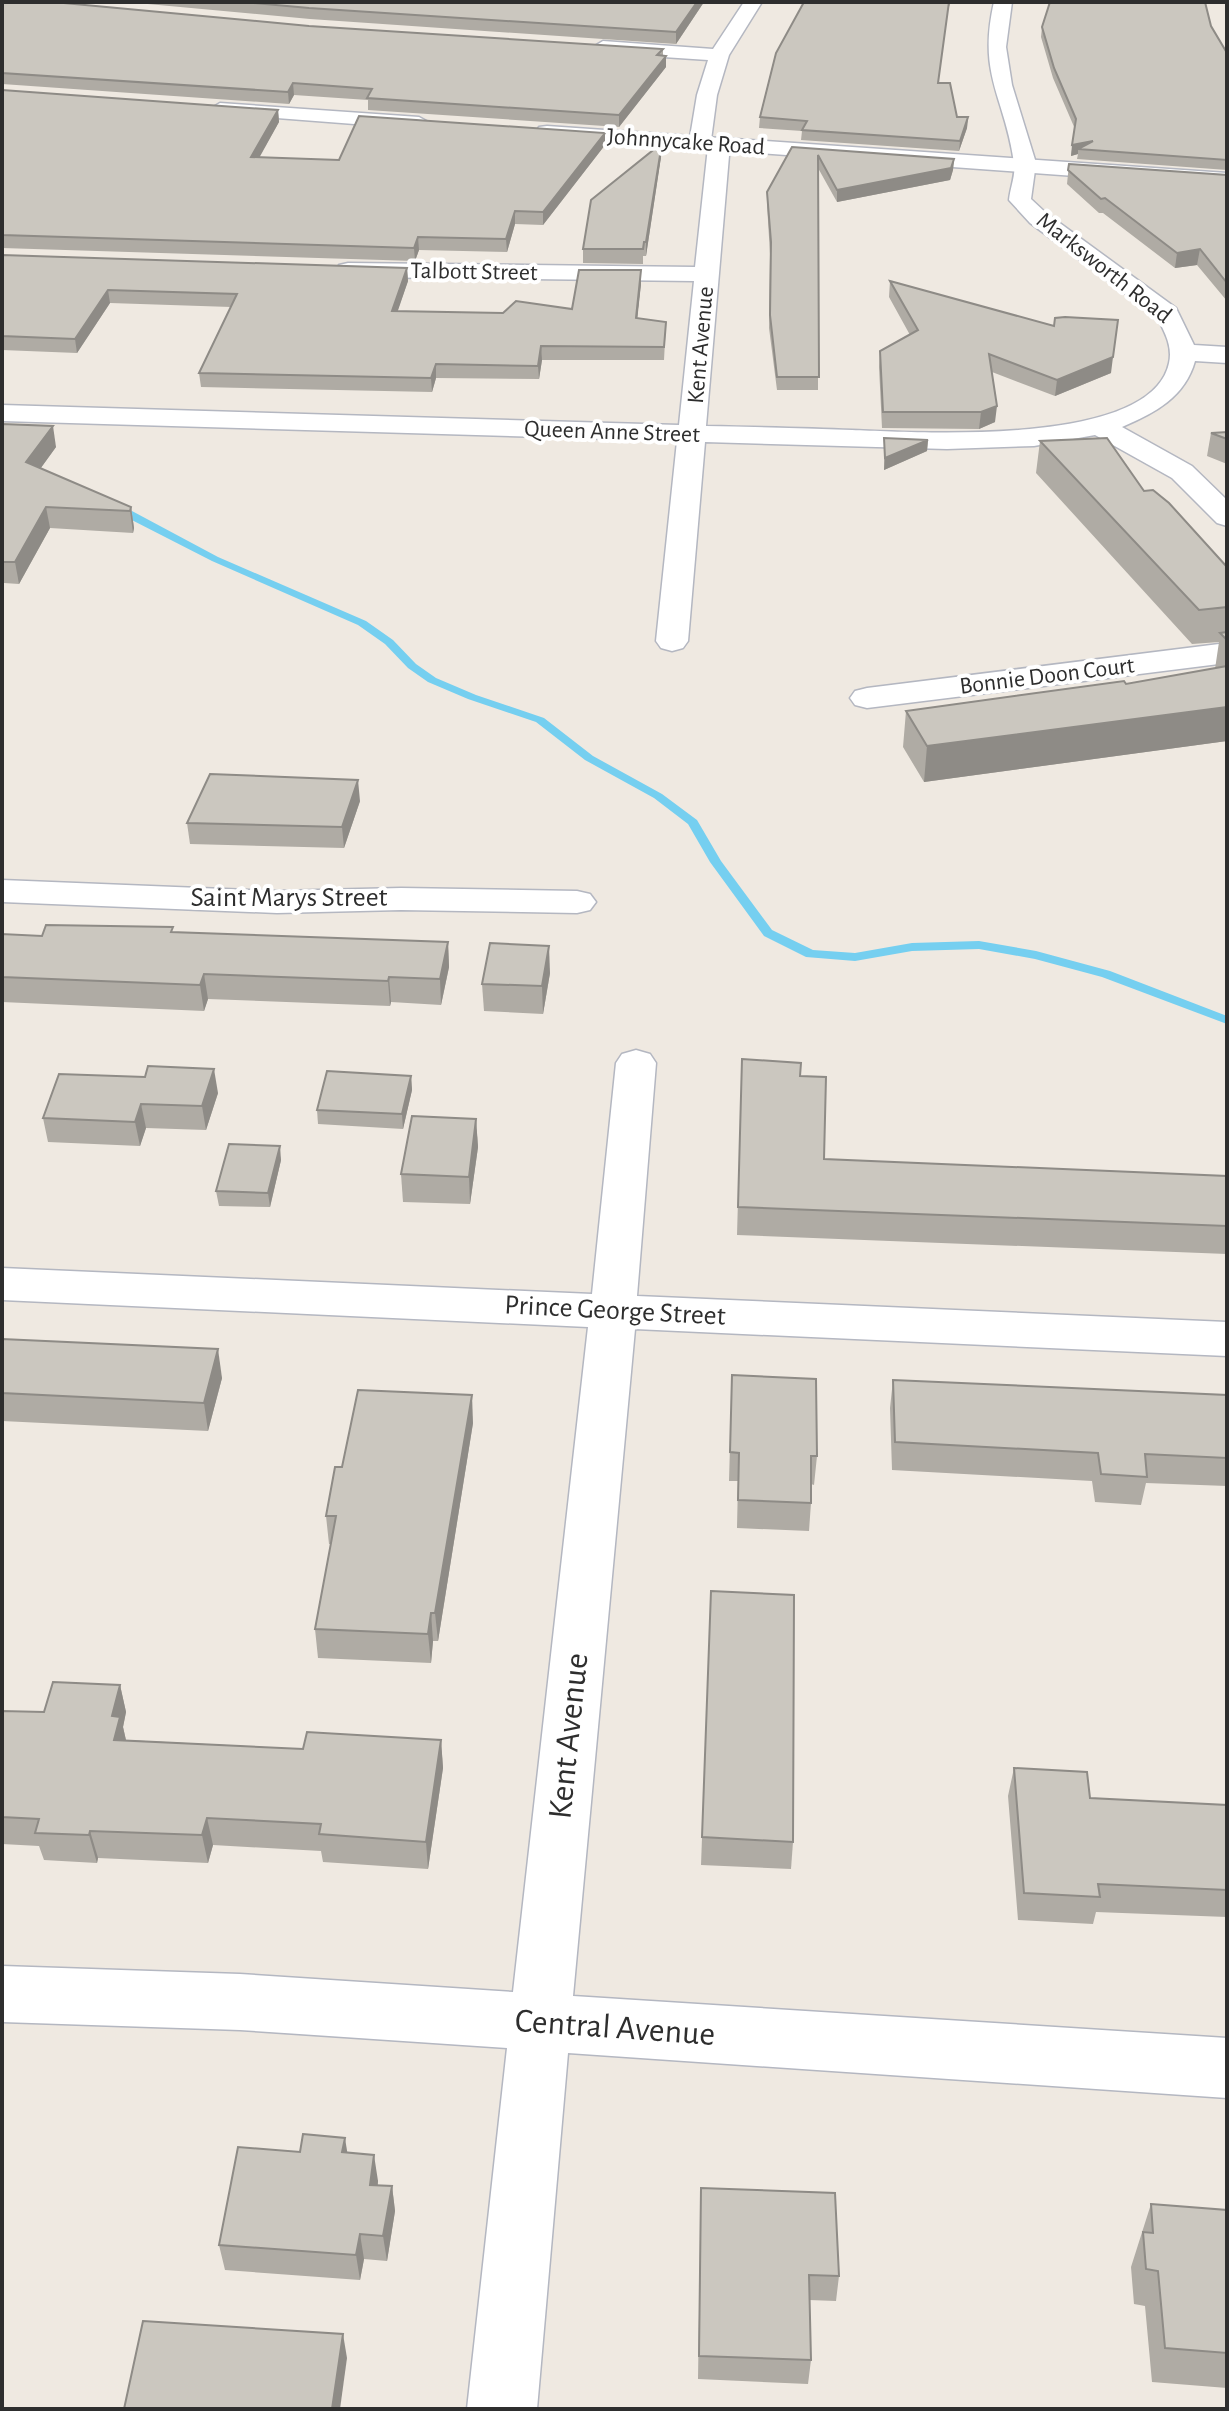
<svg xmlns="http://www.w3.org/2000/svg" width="1229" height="2411" font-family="'Alegreya Sans',sans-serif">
<rect width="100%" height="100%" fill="#efe9e1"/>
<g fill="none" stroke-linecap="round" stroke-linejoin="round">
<polygon fill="#75cff0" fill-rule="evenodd" points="117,503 218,557 366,621 393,640 416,664 436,678 476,695 544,718 593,756 662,794 697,820 721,861 772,930 813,950 855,953 912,943 979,941 1036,951 1110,971 1227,1016 1227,1024 1102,977 1035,959 979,949 912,951 855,961 806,957 764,936 710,862 688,824 654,798 585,760 536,722 468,699 428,682 408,668 385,644 358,625 212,561 122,515 112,506"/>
<defs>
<g id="minor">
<path d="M744 2H762L729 55 717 95 711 140 719 138 730 144 706 426C755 427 803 428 852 430 917 432 1151 448 1169 363 1173 346 1164 331 1157 317L1030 223 1009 200C1010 188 1016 175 1014 163 1005 97 977 76 994 2H1012L1006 47 1012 85 1036 163 1031 199 1046 213 1176 308 1194 345 1227 347V363L1195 361C1185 397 1155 413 1122 427L1192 466 1227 500V526L1217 523 1172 478 1095 435 1034 446 947 449 705 442 688 641 683 648 672 651 661 648 656 641 677 441 2 421V405L679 425 694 281 348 277 339 275 336 270 339 265 348 263 695 267 708 147 700 149 689 143 697 95 708 60 603 53 593 47 603 41 713 49Z"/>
<polygon points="1227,643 1227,663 867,708 855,705 850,698 855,691 867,688"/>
<polygon points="2,880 277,891 401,888 577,891 590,894 596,902 590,910 577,913 401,910 277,913 2,902"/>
<polygon points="636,1050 650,1054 656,1063 637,1296 1227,1322 1227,1356 635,1329 573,1996 1227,2038 1227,2098 568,2053 537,2409 467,2409 507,2048 240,2030 2,2022 2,1966 240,1974 513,1992 588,1327 2,1300 2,1268 592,1294 616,1063 622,1054"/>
</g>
<g id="secondary">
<polygon points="220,103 419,117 430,123 419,129 213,113 210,109"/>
<polygon points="547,126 1227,173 1227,187 539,137 536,132 539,127"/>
</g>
</defs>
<use href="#minor" stroke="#b4b7c1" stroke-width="3"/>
<use href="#secondary" stroke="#b4b7c1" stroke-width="3"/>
<use href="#minor" fill="#fff" fill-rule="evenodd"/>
<use href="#secondary" fill="#fff" fill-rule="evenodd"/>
</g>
<g fill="#afaba4">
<polygon points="2,2 309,26 663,49 663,56 666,67 619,127 368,110 368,100 294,95 289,104 2,84"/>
<polygon points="126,2 704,2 676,44 310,19"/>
<polygon points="804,2 951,2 948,9 938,83 957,117 968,117 967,128 959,151 801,140 802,131 759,128 760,117"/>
<polygon points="1211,26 1227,53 1227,170 1077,159 1078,154 1071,156 1075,129 1053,78 1041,37 1042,27"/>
<polygon points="2,90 278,110 279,122 259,157 339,160 605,133 605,145 543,225 515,224 507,252 419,250 415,261 2,248"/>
<polygon points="792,147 954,159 953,170 950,180 837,202 818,168 818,390 777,390 769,328 770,254 767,204 767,192"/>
<polygon points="661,157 646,256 643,256 643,264 583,263 583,249"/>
<polygon points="1069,164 1227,175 1227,301 1197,265 1175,268 1103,213 1099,213 1067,184"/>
<polygon points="2,255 407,268 408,281 397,312 503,313 572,309 641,284 637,318 666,322 664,360 542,360 539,379 436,378 432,392 201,387 199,373 231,307 110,303 77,353 2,350"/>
<polygon points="890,281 1111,373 1055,396 992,372 995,422 979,429 882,428 879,367 880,351 910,335 889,297"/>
<polygon points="2,424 56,447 40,469 131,507 134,528 133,533 50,528 19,584 4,583 2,587"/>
<polygon points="1227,432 1227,464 1207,456 1211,433"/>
<polygon points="884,438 928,440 927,451 884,470"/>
<polygon points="1040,441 1144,491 1227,567 1227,741 924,782 903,747 906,711 1126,684 1215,669 1219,642 1192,644 1036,473"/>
<polygon points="360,801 344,848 190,844 187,823"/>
<polygon points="174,932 448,942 449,967 441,1005 391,1002 390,1006 208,999 204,1011 2,1002 2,934 42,936"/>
<polygon points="550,973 543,1014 484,1011 482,984"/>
<polygon points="742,1059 800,1076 824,1159 1227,1176 1227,1254 737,1235"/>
<polygon points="411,1076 412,1090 403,1129 318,1124 317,1110"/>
<polygon points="218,1093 206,1130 146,1128 140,1146 48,1142 43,1118"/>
<polygon points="476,1119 478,1147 470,1204 403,1202 401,1174"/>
<polygon points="281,1160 270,1207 219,1206 216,1191"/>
<polygon points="2,1339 222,1378 208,1431 2,1421"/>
<polygon points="732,1375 817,1456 814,1485 811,1484 811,1503 809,1531 737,1528 738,1481 729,1481"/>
<polygon points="893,1380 1227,1395 1227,1486 1146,1483 1141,1505 1095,1502 1092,1481 892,1470 890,1408"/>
<polygon points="473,1423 438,1641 433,1641 431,1663 318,1658 315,1629 331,1544 329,1544 326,1516 342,1467"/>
<polygon points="711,1591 793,1842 791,1869 701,1865"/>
<polygon points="120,1685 126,1712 123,1727 126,1740 303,1749 441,1740 443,1768 428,1869 323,1862 321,1851 213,1845 208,1863 98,1858 97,1863 44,1860 39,1846 2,1844 2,1711 44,1712"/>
<polygon points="1014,1768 1090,1798 1227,1805 1227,1917 1096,1912 1093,1924 1018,1920 1008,1796"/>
<polygon points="300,2152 348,2153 378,2181 378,2185 392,2186 395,2211 387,2261 364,2259 360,2280 225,2270 219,2245"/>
<polygon points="701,2188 839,2276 836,2301 809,2300 811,2360 808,2384 698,2379"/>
<polygon points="1151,2204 1227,2210 1227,2388 1152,2382 1145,2306 1134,2304 1131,2267"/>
</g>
<g fill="#8e8b86">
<polygon points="697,2 704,2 676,44 676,32"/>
<polygon points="666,56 666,67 619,127 619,115"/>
<polygon points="293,83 294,95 289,104 288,92"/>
<polygon points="278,110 279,122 253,169 251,157"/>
<polygon points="968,117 967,128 959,151 960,141"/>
<polygon points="605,133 605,145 543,225 543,212"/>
<polygon points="1093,141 1078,149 1078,154 1071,156 1072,145"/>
<polygon points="662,143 661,157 646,256 646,242"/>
<polygon points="954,159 953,170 950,180 837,202 837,190"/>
<polygon points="515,211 515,224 507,252 506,239"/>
<polygon points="418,237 419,250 415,261 414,248"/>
<polygon points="1200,249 1197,265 1175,268 1177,253"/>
<polygon points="407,268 408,281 393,325 392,311"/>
<polygon points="641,270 641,284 636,331 636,318"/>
<polygon points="108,290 110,303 77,353 75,339"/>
<polygon points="541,346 542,360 539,379 538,366"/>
<polygon points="1113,357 1111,373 1055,396 1057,380"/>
<polygon points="436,364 436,378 432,392 431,378"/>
<polygon points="997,406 995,422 979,429 981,412"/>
<polygon points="53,426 56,447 30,483 26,462"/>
<polygon points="928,440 927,451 884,470 885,458"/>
<polygon points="46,507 50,528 19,584 15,562"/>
<polygon points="131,507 134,528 133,533 130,511"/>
<polygon points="1227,707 1227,741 924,782 927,746"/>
<polygon points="358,780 360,801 344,848 342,827"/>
<polygon points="448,942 449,967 441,1005 440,979"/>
<polygon points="549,946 550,973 543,1014 542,986"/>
<polygon points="204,974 208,999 204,1011 200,985"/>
<polygon points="389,977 391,1002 390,1006 388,981"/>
<polygon points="214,1069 218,1093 206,1130 202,1106"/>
<polygon points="411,1076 412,1090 403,1129 402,1114"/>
<polygon points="141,1104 146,1128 140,1146 135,1122"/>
<polygon points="476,1119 478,1147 470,1204 469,1177"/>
<polygon points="280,1146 281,1160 270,1207 268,1193"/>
<polygon points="218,1349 222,1378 208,1431 204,1403"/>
<polygon points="472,1395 473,1423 438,1641 435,1613"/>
<polygon points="431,1613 433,1641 431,1663 428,1634"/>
<polygon points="120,1685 126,1712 123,1727 127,1745 114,1740 112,1716"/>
<polygon points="441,1740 443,1768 428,1869 426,1842"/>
<polygon points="207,1818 213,1845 208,1863 202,1835"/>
<polygon points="90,1831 98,1858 97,1863 89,1835"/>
<polygon points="345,2138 349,2163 342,2152"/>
<polygon points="374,2155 378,2181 374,2210 370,2185"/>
<polygon points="392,2186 395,2211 387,2261 383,2236"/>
<polygon points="360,2234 364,2259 360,2280 356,2255"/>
<polygon points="343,2334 347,2358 340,2409 332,2409"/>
</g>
<g fill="#cbc7bf" stroke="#8e8b86" stroke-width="2">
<polygon points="2,2 53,2 309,26 663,49 657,55 666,56 619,115 367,98 372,89 293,83 288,92 2,73"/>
<polygon points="243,2 697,2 676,32 309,8"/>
<polygon points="804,2 949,2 938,83 950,83 957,117 968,117 960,141 802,130 807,121 760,117 776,53"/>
<polygon points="1050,2 1205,2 1211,26 1227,53 1227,160 1078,149 1093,141 1072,145 1076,119 1054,68 1042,27"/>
<polygon points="2,90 278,110 251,157 339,160 359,116 605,133 543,212 515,211 506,239 418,237 414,248 2,235"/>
<polygon points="662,143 646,242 644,242 643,249 583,249 591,200"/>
<polygon points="792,147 954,159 951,168 837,190 818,155 819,377 777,377 770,315 771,242 767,192"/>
<polygon points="1069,164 1227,175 1227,283 1200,249 1177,253 1105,198 1101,199 1068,170"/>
<polygon points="2,255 407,268 392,311 503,313 516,301 572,309 579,270 641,270 636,318 666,322 664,347 541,346 538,366 436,364 431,378 199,373 237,294 108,290 75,339 2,336"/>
<polygon points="890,281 1054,326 1055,318 1065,317 1118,320 1113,357 1057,380 989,354 997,406 981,412 883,412 880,351 918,330"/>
<polygon points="2,424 53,426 26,462 131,507 130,511 46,507 15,562 2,562"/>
<polygon points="1227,432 1227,439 1211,433"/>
<polygon points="884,438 928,440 885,458"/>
<polygon points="1107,438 1144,491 1153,490 1169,503 1227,567 1227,607 1199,610 1040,441"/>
<polygon points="1227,632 1227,640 1220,633"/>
<polygon points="1227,666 1227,707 927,746 906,711 1124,681 1126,684"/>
<polygon points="210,774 358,780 342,827 187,823"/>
<polygon points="46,925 173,927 171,932 448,942 440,979 389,977 388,981 204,974 200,985 2,977 2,934 42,936"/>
<polygon points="490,943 549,946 542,986 482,984"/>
<polygon points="742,1059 801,1063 800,1076 826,1077 824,1159 1227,1176 1227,1226 738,1207"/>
<polygon points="148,1066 214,1069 202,1106 141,1104 135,1122 43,1118 59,1074 145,1077"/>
<polygon points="327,1071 411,1076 402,1114 317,1110"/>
<polygon points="412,1116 476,1119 469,1177 401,1174"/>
<polygon points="229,1144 280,1146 268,1193 216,1191"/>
<polygon points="2,1339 218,1349 204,1403 2,1393"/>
<polygon points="732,1375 816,1379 817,1456 811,1456 811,1503 738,1500 739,1453 730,1452"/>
<polygon points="893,1380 1227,1395 1227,1458 1145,1454 1147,1477 1101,1474 1098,1453 895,1442"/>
<polygon points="358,1390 472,1395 435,1613 431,1613 428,1634 315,1629 336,1516 326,1516 335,1467 342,1467"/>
<polygon points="711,1591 794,1595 793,1842 702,1837"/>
<polygon points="53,1682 120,1685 112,1716 120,1717 114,1740 303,1749 307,1732 441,1740 426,1842 319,1834 321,1824 207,1818 202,1835 90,1831 89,1835 35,1833 39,1819 2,1817 2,1711 44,1712"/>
<polygon points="1014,1768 1087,1772 1090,1798 1227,1805 1227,1890 1098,1884 1100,1897 1024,1893"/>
<polygon points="303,2134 345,2138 342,2152 374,2155 370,2185 392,2186 383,2236 360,2234 356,2255 219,2245 238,2147 300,2152"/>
<polygon points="701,2188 835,2193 839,2276 809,2275 811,2360 699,2356"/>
<polygon points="1151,2204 1227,2210 1227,2353 1165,2348 1158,2271 1146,2269 1143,2232 1153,2233"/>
<polygon points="143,2321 343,2334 332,2409 124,2409"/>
</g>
<g text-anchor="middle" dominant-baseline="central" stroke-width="8" stroke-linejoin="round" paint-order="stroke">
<g font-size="24" fill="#2e2e2e" stroke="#fff">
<text transform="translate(686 142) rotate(4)">Johnnycake Road</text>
<text transform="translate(1104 268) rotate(38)">Marksworth Road</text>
<text transform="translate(474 272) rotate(1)">Talbott Street</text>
<text transform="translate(701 345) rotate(-85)">Kent Avenue</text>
<text transform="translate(612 432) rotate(2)">Queen Anne Street</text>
<text transform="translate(1047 676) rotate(-7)">Bonnie Doon Court</text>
</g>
<g font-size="28" fill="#2e2e2e" stroke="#fff">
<text x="289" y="898">Saint Marys Street</text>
<text transform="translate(615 1311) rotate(3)">Prince George Street</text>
</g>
<g font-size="34" fill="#2e2e2e" stroke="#fff">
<text transform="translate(569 1736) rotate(-84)">Kent Avenue</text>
<text transform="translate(615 2028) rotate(4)">Central Avenue</text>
</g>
</g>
<rect width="1229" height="2411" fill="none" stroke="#2e2e2e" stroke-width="8"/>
</svg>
